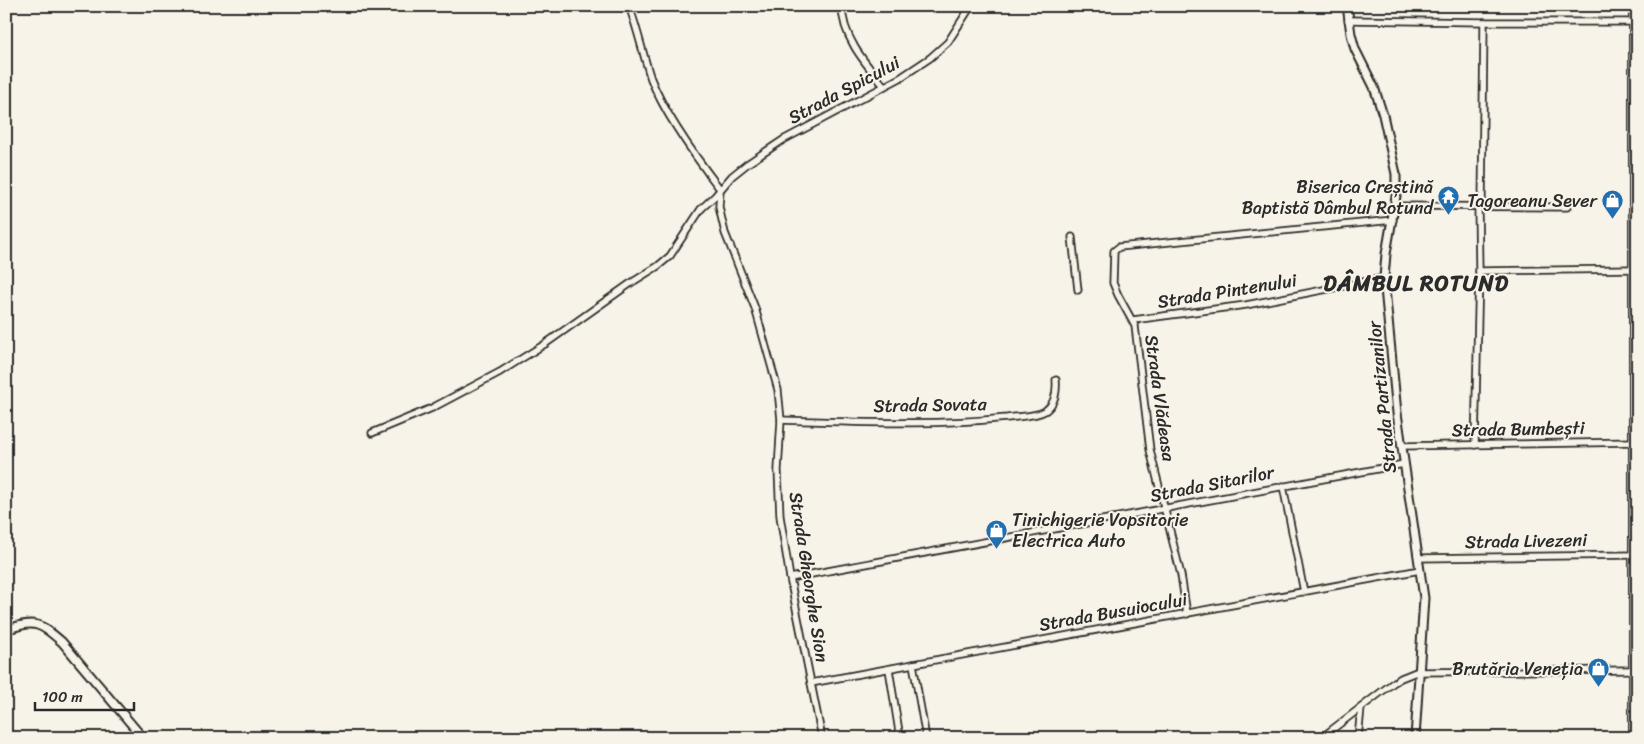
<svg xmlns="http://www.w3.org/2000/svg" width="1644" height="744" font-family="Sriracha,sans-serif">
<rect width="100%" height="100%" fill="#f7f3e8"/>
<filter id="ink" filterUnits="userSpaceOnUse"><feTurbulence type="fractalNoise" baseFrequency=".02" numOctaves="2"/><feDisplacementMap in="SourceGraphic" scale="10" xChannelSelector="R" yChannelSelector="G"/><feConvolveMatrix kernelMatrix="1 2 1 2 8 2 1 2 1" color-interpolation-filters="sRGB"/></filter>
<g filter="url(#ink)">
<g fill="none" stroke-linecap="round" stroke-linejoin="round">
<defs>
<g id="minor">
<path d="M629 6C638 30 643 55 651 79 665 115 697 159 720 189"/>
<path d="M842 6C842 37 865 63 884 86"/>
<polyline points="1348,20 1484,22 1634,22"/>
<polyline points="720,192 719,207 725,233 755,308 778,390 781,420 778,470 780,516 790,578 822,738"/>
<polyline points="1395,206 1567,207"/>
<polyline points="1482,206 1484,22"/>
<polyline points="1072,237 1078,290"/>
<polyline points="1479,271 1635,269"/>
<polyline points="1133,320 1246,305 1384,278"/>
<path d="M781 420C856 422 932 426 1007 418 1019 416 1035 417 1045 411 1055 404 1057 392 1056 380"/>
<polyline points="372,433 432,408 500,372 545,344 631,283 658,266 670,256 701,209 715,196 732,176 747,164 783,140 900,78 930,58 948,42 971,6"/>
<polyline points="1475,445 1479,271 1478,206"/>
<polyline points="1401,446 1637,442"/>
<polyline points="1283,486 1304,592"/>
<polyline points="1418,558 1636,555"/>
<polyline points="790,578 1404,464"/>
<polyline points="1187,614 1181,575 1150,450 1135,326 1118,295 1113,283 1114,251 1119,247 1393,220"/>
<polyline points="913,664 926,738"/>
<polyline points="889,669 900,738"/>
<polyline points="811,683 1420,570"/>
<polyline points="130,738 137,731"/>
<polyline points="1321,738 1393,683 1401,678 1416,672 1634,670"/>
<polyline points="1358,738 1361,708"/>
</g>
<g id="tertiary">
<polyline points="1347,6 1351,34 1355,49 1374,87 1383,115 1396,174 1396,196 1386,254 1384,278 1397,413 1424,598 1415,738"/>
<path d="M6 630C35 619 40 623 62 642L143 738"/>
</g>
<polyline id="primary" points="1634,738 1634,6"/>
</defs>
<use href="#minor" stroke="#2b2b2b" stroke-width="9"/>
<use href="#tertiary" stroke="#2b2b2b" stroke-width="11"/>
<use href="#primary" stroke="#2b2b2b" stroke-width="12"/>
<use href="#minor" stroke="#f7f3e8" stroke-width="5.5"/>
<use href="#tertiary" stroke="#f7f3e8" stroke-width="7"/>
<use href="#primary" stroke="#f7f3e8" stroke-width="9"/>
</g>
</g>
<defs>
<symbol id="temple-pin" viewBox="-11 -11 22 30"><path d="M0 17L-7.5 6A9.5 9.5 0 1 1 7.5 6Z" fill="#1f6fb2" stroke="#f7f3e8"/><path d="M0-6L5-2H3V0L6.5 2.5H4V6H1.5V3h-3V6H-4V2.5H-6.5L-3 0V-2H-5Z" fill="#fff"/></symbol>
<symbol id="shop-pin" viewBox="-11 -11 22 30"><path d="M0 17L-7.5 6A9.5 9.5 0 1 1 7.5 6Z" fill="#1f6fb2" stroke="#f7f3e8"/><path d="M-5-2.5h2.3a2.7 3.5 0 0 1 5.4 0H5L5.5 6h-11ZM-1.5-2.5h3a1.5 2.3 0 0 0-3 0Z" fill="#fff"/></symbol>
</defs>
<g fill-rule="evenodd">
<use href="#temple-pin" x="1436" y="184" width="25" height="34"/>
<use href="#shop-pin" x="1600" y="188" width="25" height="34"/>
<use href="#shop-pin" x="984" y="518" width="25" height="34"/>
<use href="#shop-pin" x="1586" y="656" width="25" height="34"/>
</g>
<g text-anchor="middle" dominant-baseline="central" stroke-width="4" stroke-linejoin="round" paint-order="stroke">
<g font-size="18" fill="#2b2b2b" stroke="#f7f3e8">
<text transform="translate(844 90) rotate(-28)">Strada Spicului</text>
<text transform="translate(1227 291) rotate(-9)">Strada Pintenului</text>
<text transform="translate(1382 397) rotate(-96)">Strada Partizanilor</text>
<text transform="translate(1160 398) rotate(82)">Strada Vlădeasa</text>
<text transform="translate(930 405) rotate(-1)">Strada Sovata</text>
<text transform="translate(1518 429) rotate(-1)">Strada Bumbești</text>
<text transform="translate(1212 484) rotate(-11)">Strada Sitarilor</text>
<text transform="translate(1526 541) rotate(-1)">Strada Livezeni</text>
<text transform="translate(809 577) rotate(81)">Strada Gheorghe Sion</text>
<text transform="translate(1113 612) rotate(-10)">Strada Busuiocului</text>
</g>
<g font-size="18" fill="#2b2b2b" stroke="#f7f3e8" text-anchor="end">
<text x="1433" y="187">Biserica Creștină<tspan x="1433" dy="21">Baptistă Dâmbul Rotund</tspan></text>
<text x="1597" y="201">Tagoreanu Sever</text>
<text x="1012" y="520" text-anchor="start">Tinichigerie Vopsitorie<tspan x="1012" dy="21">Electrica Auto</tspan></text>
<text x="1583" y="669">Brutăria Veneția</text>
</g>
<g font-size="22" font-weight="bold" letter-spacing="1" fill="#2b2b2b" stroke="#f7f3e8">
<text x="1416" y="283">DÂMBUL ROTUND</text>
</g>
</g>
<rect width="1644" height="744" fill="none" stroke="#f7f3e8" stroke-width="25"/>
<rect x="12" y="12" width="1619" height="719" fill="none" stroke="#2b2b2b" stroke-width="2" filter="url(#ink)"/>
<path d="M35 702v8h99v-8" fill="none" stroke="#2b2b2b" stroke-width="2.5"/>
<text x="42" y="702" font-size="15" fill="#2b2b2b" stroke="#f7f3e8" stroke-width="4" paint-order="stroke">100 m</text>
</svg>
